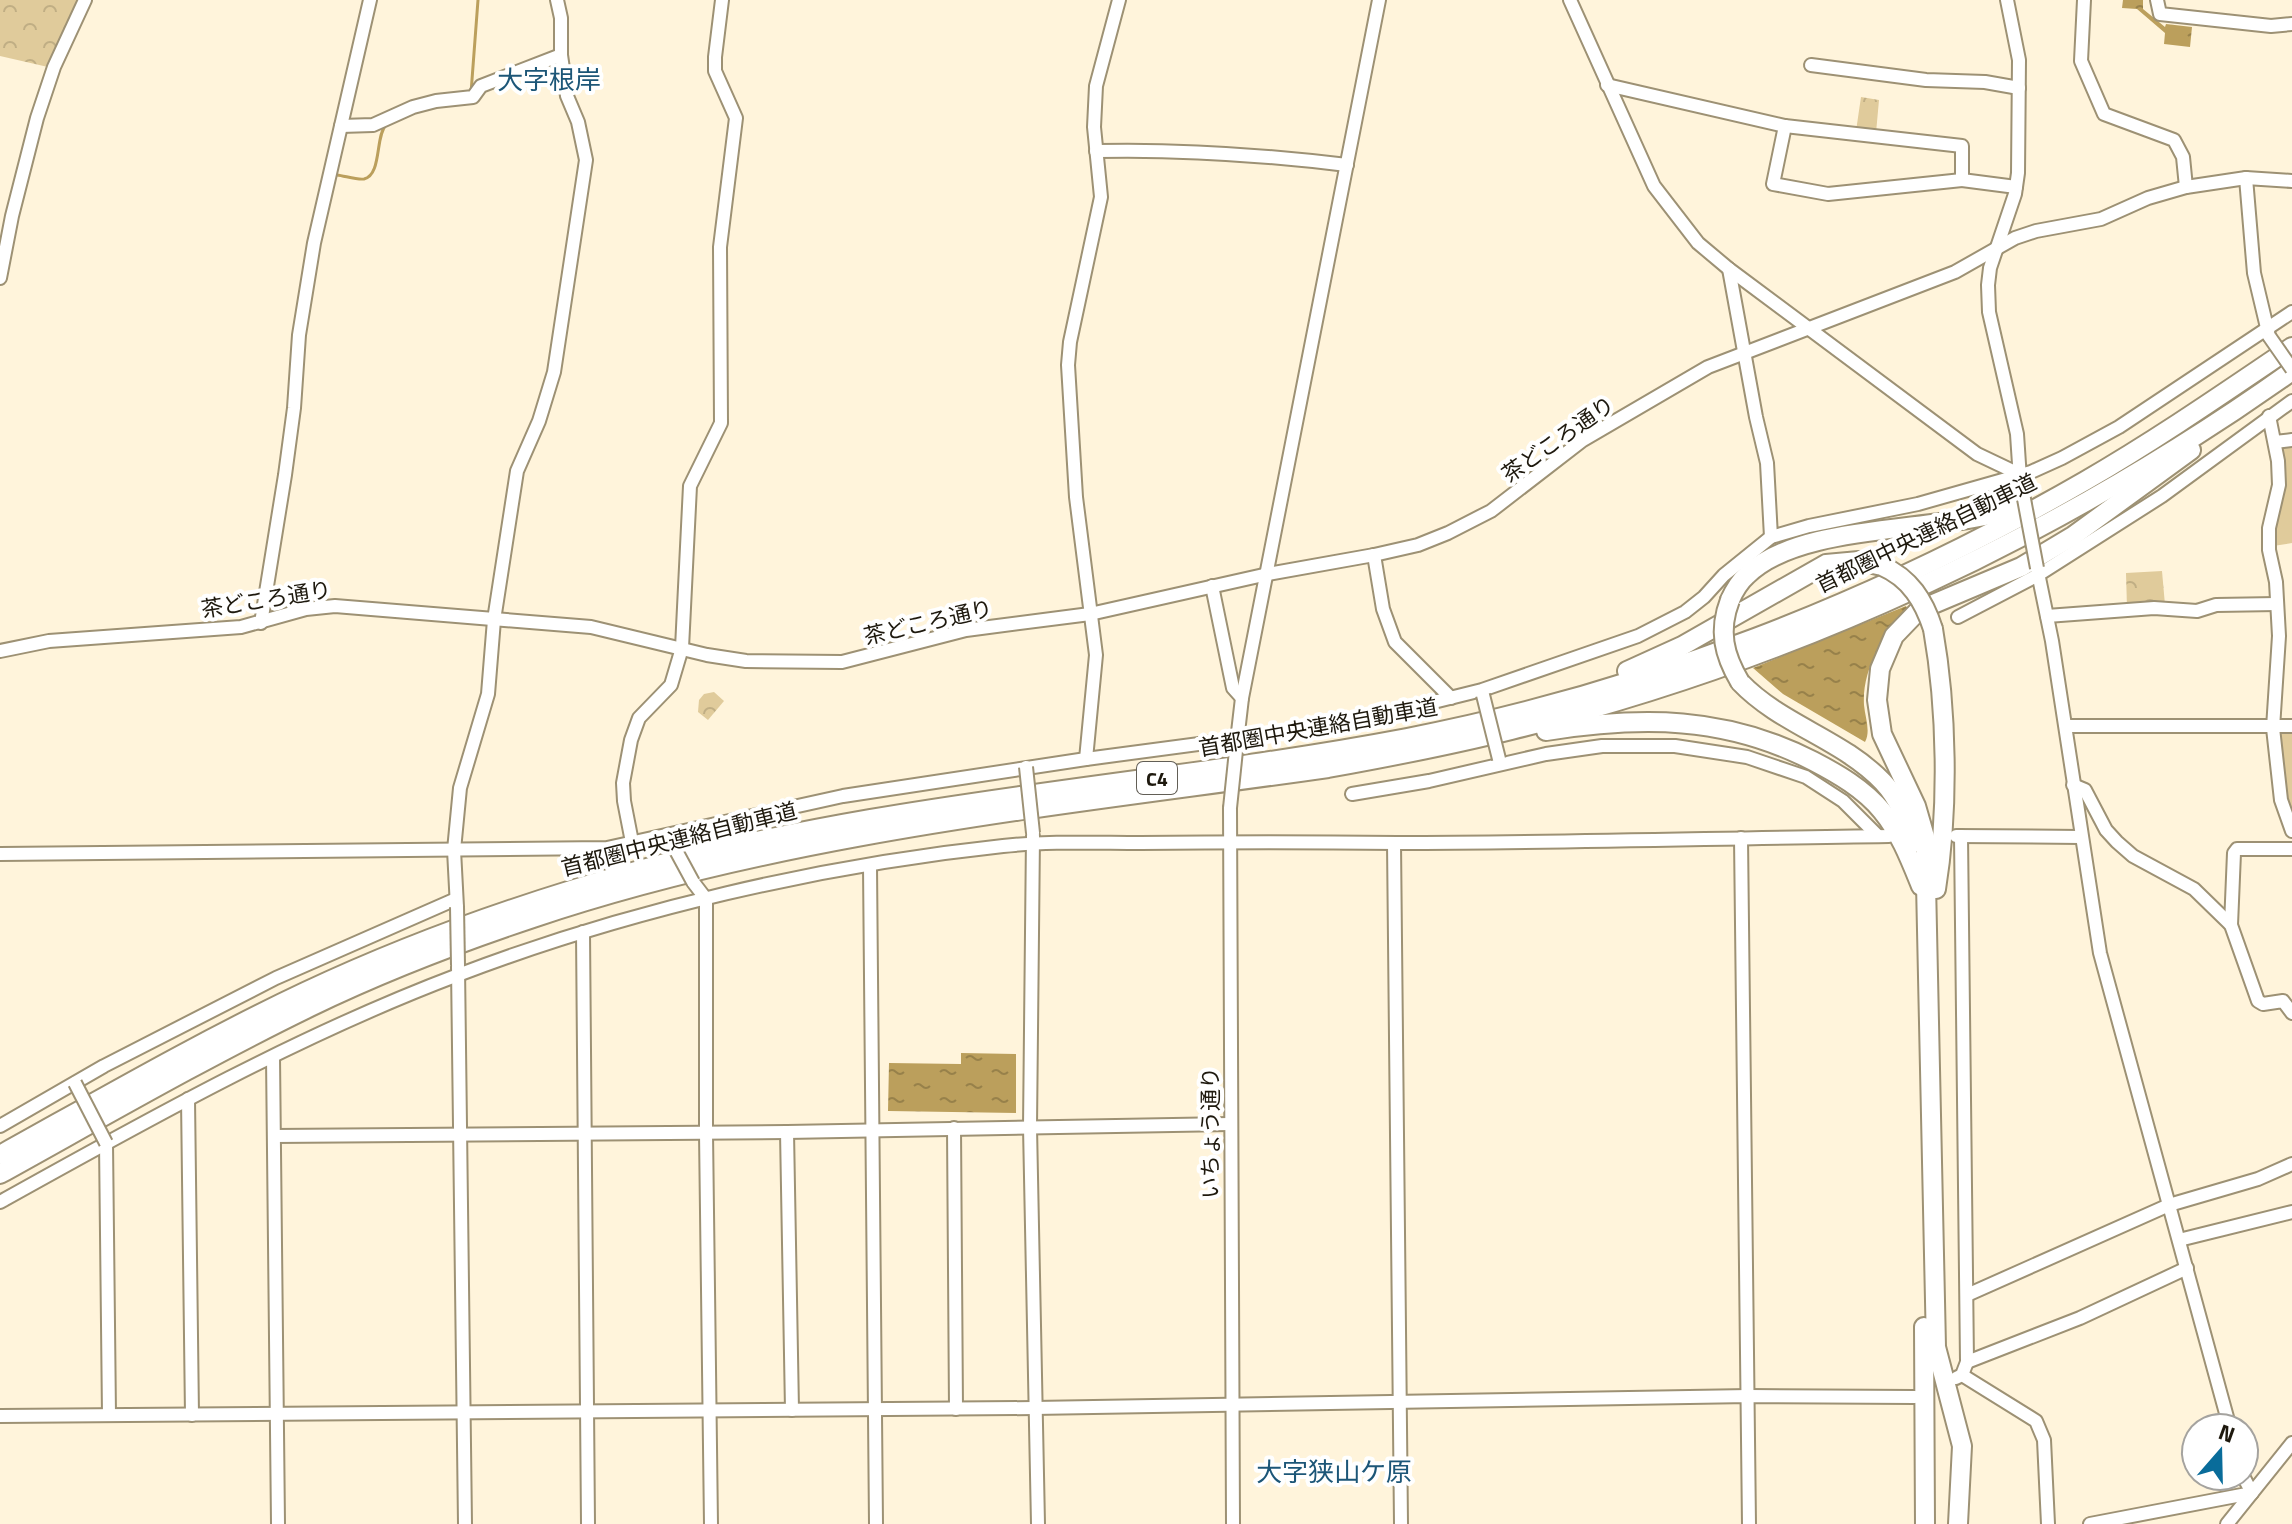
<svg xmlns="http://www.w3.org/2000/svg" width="2292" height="1524" font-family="'Titillium Web','Noto Sans JP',sans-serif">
<defs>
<pattern id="forest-crowns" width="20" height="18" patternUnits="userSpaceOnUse" patternTransform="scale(2)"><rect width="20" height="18" fill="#e0cb9b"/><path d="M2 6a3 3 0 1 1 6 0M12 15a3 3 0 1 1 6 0" fill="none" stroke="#c0ae84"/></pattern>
<pattern id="water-ripples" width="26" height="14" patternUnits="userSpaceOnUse" patternTransform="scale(2)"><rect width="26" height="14" fill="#bb9f5c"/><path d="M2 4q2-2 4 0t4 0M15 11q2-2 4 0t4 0" fill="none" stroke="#97814a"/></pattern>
</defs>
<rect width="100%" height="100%" fill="#fff4db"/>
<g fill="#e0cb9b">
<polygon points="2292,443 2292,543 2273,546 2278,447"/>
<polygon points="2292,732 2292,817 2287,803 2279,738 2282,733"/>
</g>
<g fill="url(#forest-crowns)">
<polygon points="0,0 81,0 48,67 0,56"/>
<polygon points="1861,97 1879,100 1876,133 1856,131"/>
<polygon points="2162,571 2165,605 2127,608 2126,573"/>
<polygon points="714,692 724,701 708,720 698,712 699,700 704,694"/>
</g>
<g fill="url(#water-ripples)">
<polygon points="2123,0 2143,0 2143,9 2165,27 2166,24 2192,27 2190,47 2164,44 2165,33 2137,9 2122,8"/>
<path d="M1906 606 1909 611C1883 634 1862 669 1864 705 1865 717 1871 731 1865 742L1783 694 1753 668Z"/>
<polygon points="961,1053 1016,1054 1016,1113 888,1111 889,1063 961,1064"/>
</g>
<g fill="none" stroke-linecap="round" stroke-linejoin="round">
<g stroke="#bb9f5c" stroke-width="3">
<polyline points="471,93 478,0"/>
<path d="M337 175C345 176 357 180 364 179 382 175 375 136 386 125"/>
</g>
<defs>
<g id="minor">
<polyline points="1570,0 1654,186 1698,243 1729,269 1977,454 2019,474"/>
<polyline points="2007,0 2019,60 2018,173 2015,194 1990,268 1988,285 1989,312 2017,434 2020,479"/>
<polyline points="2084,0 2081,61 2104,114 2174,140 2183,157 2186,187"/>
<polyline points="2157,0 2160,14 2271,26 2292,24"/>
<polyline points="1811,65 1926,80 1985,82 2019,88"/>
<polyline points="1607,85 1785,126 1962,146 1962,180 2016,187"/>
<polyline points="341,126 373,125 413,107 436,101 473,97 481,86 561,55"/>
<polyline points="1785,126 1773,184 1828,194 1962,180"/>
<path d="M1096 151C1180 149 1264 155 1347 165"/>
<polyline points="2246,178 2254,273 2269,336"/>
<polyline points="1729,269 1756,417 1767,463 1771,537"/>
<polyline points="0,278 12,216 37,118 54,67 85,0"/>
<polyline points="2269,416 2278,461 2279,485 2269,528 2269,550 2276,582 2279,636 2273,728 2281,800 2292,831"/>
<polyline points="2275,442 2292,440"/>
<polyline points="1374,555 1383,609 1395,642 1451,698"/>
<polyline points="2037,568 2052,641 2100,953 2230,1428"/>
<polyline points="1212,586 1233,688 1242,698"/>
<polyline points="2047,616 2154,608 2197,611 2216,605 2277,604"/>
<polyline points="1958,617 2038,575 2162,496 2292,401"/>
<polyline points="261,623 285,475 294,408 299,335 314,243 370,0"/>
<polyline points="0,651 49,641 241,627 306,609 335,606 591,627 707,655 746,661 842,662 966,630 1090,614 1268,574 1374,555 1418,545 1448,533 1491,511 1583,440 1708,367 1955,272 2015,238 2036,231 2101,219 2148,198 2186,187 2246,178 2292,181"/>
<polyline points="2066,726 2292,726"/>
<polyline points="1237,741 1242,698 1379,0"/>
<polyline points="1086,759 1341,725 1482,690 1638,636 1685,612 1704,597 1724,575 1771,537 1809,526 1918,504 2031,472 2062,458 2119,427 2292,312"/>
<polyline points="2073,785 2085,790 2106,830 2117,842 2133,856 2194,889 2231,925"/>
<polyline points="1352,794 1429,781 1546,754 1602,746 1675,746 1747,757 1806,777 1843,801 1878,836"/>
<polyline points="1230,808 1233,1524"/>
<polyline points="1033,836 1030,1127 1038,1524"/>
<polyline points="1956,836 2081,837"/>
<polyline points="1741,838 1749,1524"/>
<polyline points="632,842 624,801 623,783 631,740 639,718 671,685 682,648 690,486 721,423 720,247 736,118 715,71 715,57 722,0"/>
<polyline points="1394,843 1401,1524"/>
<polyline points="2292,849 2237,849 2234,853 2231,925 2258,1001 2263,1004 2283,1001 2292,1013"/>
<polyline points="0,854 607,848 843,796 1086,759 1096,655 1076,497 1068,365 1070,342 1101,197 1094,127 1096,86 1119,0"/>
<polyline points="870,866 876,1524"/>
<polyline points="693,882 706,899 706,1133 711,1524"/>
<polyline points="457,907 454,850 460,788 488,694 494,620 517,471 539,421 554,372 586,160 578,122 567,96 561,55 561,18 557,0"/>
<polyline points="583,932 588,1524"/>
<polyline points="458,967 465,1524"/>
<polyline points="273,1057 278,1524"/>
<polyline points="188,1099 192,1415"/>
<polyline points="0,1126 104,1066 276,978 456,899"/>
<polyline points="954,1128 956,1409"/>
<polyline points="787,1132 792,1410"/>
<polyline points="274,1136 787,1132 1230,1124"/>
<polyline points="106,1143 109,1415"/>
<path d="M0 1202C149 1119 299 1035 458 975 628 910 823 865 1003 846 1049 841 1095 843 1141 843 1226 842 1312 842 1397 843 1561 843 1725 838 1889 836"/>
<polyline points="2179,1240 2292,1212"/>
<polyline points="1967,1295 2169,1205 2258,1179 2292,1164"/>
<polyline points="1967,1362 2080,1318 2187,1268"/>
<polyline points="1962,1375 2036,1421 2044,1440 2048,1524"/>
<polyline points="1956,1378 1962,1375 1967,1362 1961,836"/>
<polyline points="0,1416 1034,1408 1749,1396 1915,1397"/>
<polyline points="2090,1524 2252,1493 2243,1476"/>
<polyline points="2227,1524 2292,1443"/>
</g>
<g id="highway">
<path d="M1730 600C1734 591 1739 582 1747 575 1802 521 1943 534 2018 507"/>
<path d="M1933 629C1947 708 1949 809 1936 889"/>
<polyline points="1627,671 1682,646 1826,564 1859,561 1882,566"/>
<path d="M1740 682C1781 725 1842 739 1883 782 1899 799 1907 821 1915 842"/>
<path d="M1546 731C1641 716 1726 716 1813 761 1838 774 1864 789 1882 811 1900 833 1910 859 1921 886"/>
<path d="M0 1155C101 1099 201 1041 305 992 409 943 519 904 629 873 882 800 1148 787 1407 738 1644 692 1875 602 2085 481 2156 440 2224 393 2292 347"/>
<path d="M0 1174C103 1117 205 1058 310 1007 382 972 458 943 533 918 789 832 1061 806 1328 768 1389 757 1451 745 1511 730 1790 662 2059 537 2292 371"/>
<polyline points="1924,1327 1925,1524"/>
<polyline points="1958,1524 1962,1446 1936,1347 1925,837 1916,806 1882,734 1877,700 1880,669 1894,636 1919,610 2021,567 2073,536 2191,450"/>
</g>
</defs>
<use href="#minor" stroke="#9d9174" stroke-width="16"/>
<use href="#highway" stroke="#9d9174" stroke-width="22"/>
<use href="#minor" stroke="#fff" stroke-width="12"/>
<use href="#highway" stroke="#fff" stroke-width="18"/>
<defs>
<g id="minor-bridge">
<polyline points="2269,336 2292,369"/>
<polyline points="2021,483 2037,568"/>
<polyline points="1483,695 1499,759"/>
<polyline points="1026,767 1033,833"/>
<polyline points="1230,808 1237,741"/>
<polyline points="667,834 693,882"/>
<polyline points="457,907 458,965"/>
<polyline points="75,1083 106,1143"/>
</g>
<g id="highway-bridge">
<path d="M1882 566C1910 578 1924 601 1933 629"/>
<path d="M1730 600C1718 631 1724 655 1740 682"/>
</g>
</defs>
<use href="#minor-bridge" stroke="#9d9174" stroke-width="16" stroke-linecap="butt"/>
<use href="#highway-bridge" stroke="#9d9174" stroke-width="22" stroke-linecap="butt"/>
<use href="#minor-bridge" stroke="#fff" stroke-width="12"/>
<use href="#highway-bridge" stroke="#fff" stroke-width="18"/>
</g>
<g text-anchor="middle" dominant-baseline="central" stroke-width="8" stroke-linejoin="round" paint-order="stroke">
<rect fill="#fff" stroke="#625e56" stroke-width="2" x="1137" y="762" width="40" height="32" rx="6"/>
<g font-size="20" font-weight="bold" fill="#1e190e">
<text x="1157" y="778">C4</text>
</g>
<g font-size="22" fill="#1e190e" stroke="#fff">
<text transform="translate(1558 439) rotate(-35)">茶どころ通り</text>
<text transform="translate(1926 533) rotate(-26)">首都圏中央連絡自動車道</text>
<text transform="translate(266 599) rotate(-9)">茶どころ通り</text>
<text transform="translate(928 622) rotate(-13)">茶どころ通り</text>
<text transform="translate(1318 727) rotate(-10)">首都圏中央連絡自動車道</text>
<text transform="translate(679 839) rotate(-14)">首都圏中央連絡自動車道</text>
<text transform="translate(1210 1133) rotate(-90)">いちょう通り</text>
</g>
<g font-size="26" fill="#1c5677" stroke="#fff">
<text x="549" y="79">大字根岸</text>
<text x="1334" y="1471">大字狭山ケ原</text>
</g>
</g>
<g transform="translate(2220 1452) rotate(20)"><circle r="38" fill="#ffffff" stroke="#a5a39f" stroke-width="2"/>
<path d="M0-6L14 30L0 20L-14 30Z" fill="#096c9a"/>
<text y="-12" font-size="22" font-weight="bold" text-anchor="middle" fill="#1e190e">N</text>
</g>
</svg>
